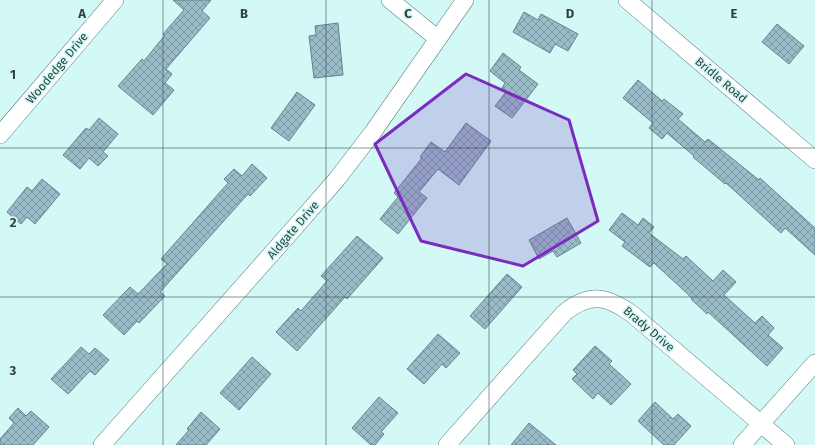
<svg xmlns="http://www.w3.org/2000/svg" width="815" height="445" font-family="'Fira Sans',sans-serif">
<defs>
<pattern id="building-cross-hatch" width="8" height="8" patternUnits="userSpaceOnUse"><rect width="8" height="8" fill="#9abbc8"/><path d="M0 0l8 8M0 8l8-8" fill="none" stroke="#7e99a4"/></pattern>
</defs>
<rect width="100%" height="100%" fill="#d2f9f6"/>
<g fill="url(#building-cross-hatch)" stroke="#64838f">
<polygon points="173,0 211,0 202,11 210,18 166,69 172,74 165,83 174,90 153,115 118,86 142,59 144,61 165,35 163,34 184,10"/>
<polygon points="524,12 538,20 541,14 578,34 568,51 555,44 550,53 513,32"/>
<polygon points="338,23 343,75 314,78 309,36 316,35 315,26"/>
<polygon points="777,24 804,46 789,64 762,42"/>
<polygon points="503,53 521,67 519,70 538,84 512,118 495,106 506,92 502,88 505,83 490,71"/>
<polygon points="638,80 662,101 664,99 683,114 678,119 705,142 708,139 759,180 760,178 815,228 815,255 785,228 781,233 726,183 725,184 693,157 694,156 667,133 662,139 649,128 653,123 623,98"/>
<polygon points="297,92 315,105 289,141 271,128"/>
<polygon points="99,118 118,134 103,152 108,156 98,166 89,158 80,169 63,155 86,128 89,130"/>
<polygon points="466,123 491,141 459,185 438,169 419,192 427,198 398,234 380,219 398,197 394,193 422,158 420,157 431,142 445,152"/>
<polygon points="252,164 267,178 250,196 248,194 160,292 165,296 139,323 137,321 124,335 103,315 130,287 138,294 167,264 161,259 228,183 224,179 234,169 242,176"/>
<polygon points="42,179 60,194 35,224 27,217 21,224 7,212 27,187 32,191"/>
<polygon points="622,213 638,225 643,218 654,227 649,233 683,259 686,256 713,281 723,270 736,282 724,295 755,323 762,316 774,328 768,335 783,348 767,366 708,312 707,314 691,299 692,298 654,263 650,267 622,246 625,242 609,230"/>
<polygon points="567,218 581,243 557,257 553,251 539,259 529,240"/>
<polygon points="357,236 383,258 347,299 345,297 297,351 276,332 298,308 301,311 327,281 321,276"/>
<polygon points="507,274 522,287 485,329 470,316"/>
<polygon points="438,334 460,353 446,368 442,364 424,384 407,369"/>
<polygon points="595,346 612,361 609,364 631,384 611,405 598,393 593,399 572,379 577,374 573,370"/>
<polygon points="81,347 89,354 95,348 109,360 95,375 90,371 68,394 51,379"/>
<polygon points="252,357 271,374 239,410 220,393"/>
<polygon points="379,397 398,413 381,432 384,434 375,445 371,445 352,428"/>
<polygon points="655,402 673,419 678,414 691,426 674,445 664,445 638,421"/>
<polygon points="18,408 26,416 31,411 49,427 33,445 0,445 0,439 14,423 9,418"/>
<polygon points="201,412 220,429 206,445 176,445 189,430 187,429"/>
<polygon points="529,423 556,445 511,445"/>
</g>
<g fill="none" stroke-linecap="round" stroke-linejoin="round">
<defs>
<g id="minor">
<polyline points="390,0 438,39"/>
<polyline points="627,0 815,160"/>
<polyline points="0,135 115,0"/>
<polyline points="102,445 289,234 337,179 373,132 465,0"/>
<path d="M447 445 564 313C590 292 607 296 632 314L786 445"/>
<polyline points="742,445 815,363"/>
</g>
</defs>
<use href="#minor" stroke="#5a7d7b" stroke-width="18"/>
<use href="#minor" stroke="#fff" stroke-width="17"/>
</g>
<path fill="#7b2cbf" fill-opacity="0.2" stroke="#7b2cbf" stroke-width="3" stroke-linejoin="round" d="M466 74 569 120 598 221 523 266 421 241 375 144Z"/>
<path fill="none" stroke="#30403f" stroke-width="1" stroke-opacity="0.55" d="M163 0V445M326 0V445M489 0V445M652 0V445M0 148H815M0 297H815"/>
<g text-anchor="middle" dominant-baseline="central" stroke-width="3.5" stroke-linejoin="round" paint-order="stroke">
<g font-size="12" fill="#30403f" stroke="#d2f9f6">
<text transform="translate(57 68) rotate(-50)">Woodedge Drive</text>
<text transform="translate(721 80) rotate(40)">Bridle Road</text>
<text transform="translate(293 230) rotate(-49)">Aldgate Drive</text>
<text transform="translate(649 329) rotate(40)">Brady Drive</text>
</g>
</g>
<g font-size="13" text-anchor="middle" font-weight="bold" fill="#30403f" stroke="#d2f9f6" stroke-width="3.5" stroke-linejoin="round" paint-order="stroke">
<text x="82" y="18">A</text>
<text x="244" y="18">B</text>
<text x="408" y="18">C</text>
<text x="570" y="18">D</text>
<text x="734" y="18">E</text>
<text x="13" y="79">1</text>
<text x="13" y="227">2</text>
<text x="13" y="375">3</text>
</g>
</svg>
